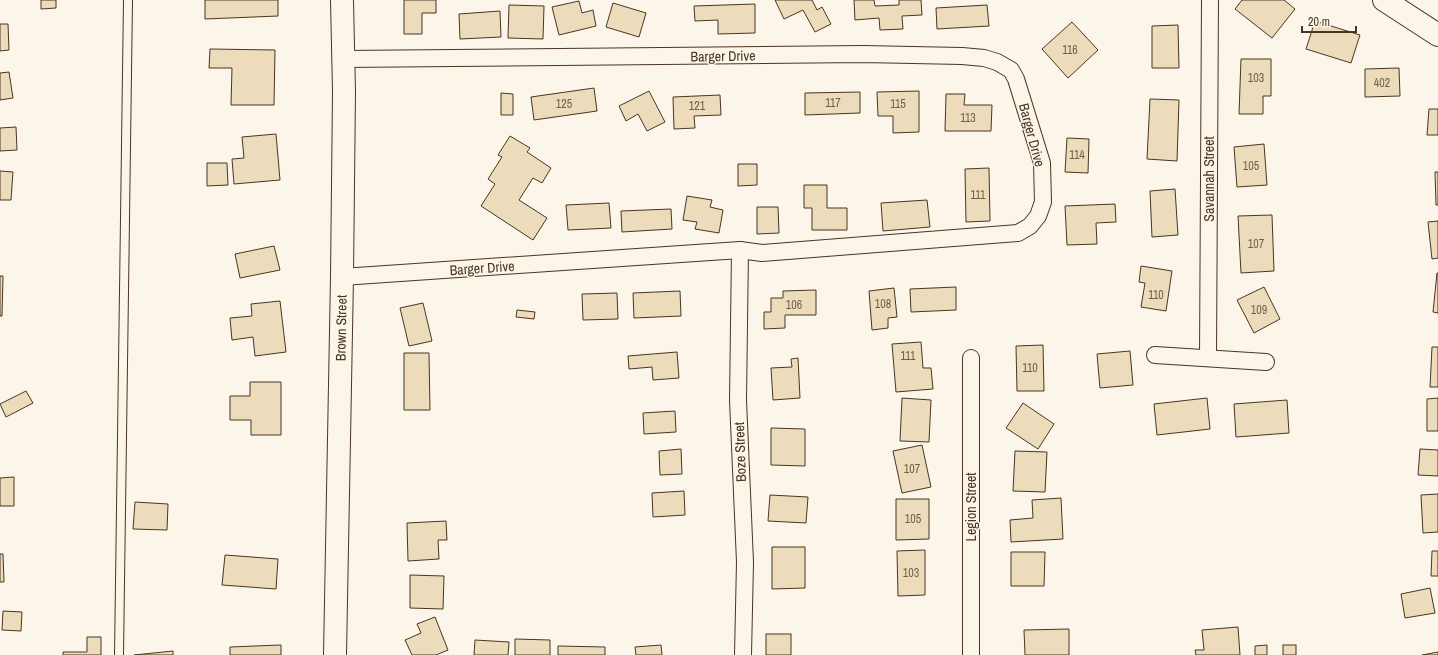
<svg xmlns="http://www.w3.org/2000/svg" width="1438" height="655" font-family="'Archivo Narrow',sans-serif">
<rect width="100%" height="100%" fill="#fbf6e9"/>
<g fill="#ecdcbc" stroke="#4a3520">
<polygon points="41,0 56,0 56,8 41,9"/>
<polygon points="205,0 278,0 278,16 205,19"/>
<polygon points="404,0 436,0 436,13 422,13 422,34 404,34"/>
<polygon points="775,0 812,0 817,10 822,7 831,24 815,32 803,10 784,19"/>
<polygon points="854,0 874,0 875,6 899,5 899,0 921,0 922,15 902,16 903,29 880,30 879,18 855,20"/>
<polygon points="1242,0 1284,0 1295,9 1272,38 1235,9"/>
<polygon points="579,1 582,13 593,10 596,26 559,35 552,7"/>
<polygon points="613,3 646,13 639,37 606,27"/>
<polygon points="755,4 755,33 718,34 718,20 695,21 694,6"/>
<polygon points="509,5 544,6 543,39 508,38"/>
<polygon points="987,5 989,26 937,29 936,8"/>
<polygon points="500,11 501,37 460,39 459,14"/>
<polygon points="1315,21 1360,35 1351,63 1306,49"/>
<polygon points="1072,22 1098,50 1068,78 1042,49"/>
<polygon points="0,24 8,24 9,50 0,51"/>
<polygon points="1178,25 1179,68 1152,68 1152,26"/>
<polygon points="210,49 275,50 274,105 231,105 232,68 209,68"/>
<polygon points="1241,59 1271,59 1271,96 1263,96 1263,114 1239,114"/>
<polygon points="1399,68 1400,96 1365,97 1365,69"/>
<polygon points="9,72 13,98 0,100 0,73"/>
<polygon points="594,88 597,111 534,120 531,97"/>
<polygon points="649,91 665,122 647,131 638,114 626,121 619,106"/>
<polygon points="919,91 919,132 893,133 893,116 878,116 877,92"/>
<polygon points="860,92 860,113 805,115 805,93"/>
<polygon points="501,93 513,94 513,115 501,115"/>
<polygon points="946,94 965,94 964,105 992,105 991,131 945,131"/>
<polygon points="720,95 721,115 694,116 695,128 674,129 673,97"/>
<polygon points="1150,99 1179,100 1177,161 1147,159"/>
<polygon points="1429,109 1438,109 1438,135 1427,135"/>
<polygon points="16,127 17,150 0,151 0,128"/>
<polygon points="276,134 280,180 234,184 232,159 244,158 242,137"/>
<polygon points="510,136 530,148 527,152 551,168 542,183 533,178 519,200 547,218 533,240 481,206 495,184 488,179 502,157 498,155"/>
<polygon points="1067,138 1089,139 1088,173 1065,172"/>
<polygon points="1264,144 1267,185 1237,187 1234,147"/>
<polygon points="207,163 227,163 228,185 207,186"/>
<polygon points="738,164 757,164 757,185 738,186"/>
<polygon points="989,168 990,221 966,222 965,169"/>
<polygon points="0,171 13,172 11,200 0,200"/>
<polygon points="1435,172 1438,172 1438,205 1436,205"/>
<polygon points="804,185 827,185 827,208 847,208 847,230 812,230 812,208 804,208"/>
<polygon points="1175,189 1178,235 1152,237 1150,191"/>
<polygon points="687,196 712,200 710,207 723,210 719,233 695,229 697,222 683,220"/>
<polygon points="927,200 930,227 883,231 881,203"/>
<polygon points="609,203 611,228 568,230 566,205"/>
<polygon points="1115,204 1116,222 1096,223 1097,244 1067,245 1065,206"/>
<polygon points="757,207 778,207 779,233 757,234"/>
<polygon points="671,209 672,229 622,232 621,211"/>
<polygon points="1272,215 1274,271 1241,273 1238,216"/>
<polygon points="1438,221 1438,258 1432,259 1428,222"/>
<polygon points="274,246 280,270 240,278 235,254"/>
<polygon points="1141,266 1172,271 1166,311 1141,307 1145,283 1139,282"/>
<polygon points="1437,273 1438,273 1438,313 1433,312"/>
<polygon points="0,276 3,276 2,316 0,316"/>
<polygon points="956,287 956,310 911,312 910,289"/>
<polygon points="1264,287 1280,319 1254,333 1237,300"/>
<polygon points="894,288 897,317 888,318 888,328 872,330 869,291"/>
<polygon points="816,290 816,315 785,315 785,328 764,329 764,312 771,312 771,298 783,298 783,291"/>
<polygon points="680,291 681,316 634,318 633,293"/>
<polygon points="617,293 618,319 583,320 582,294"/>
<polygon points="280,301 286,352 255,356 253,337 232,340 230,318 252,316 251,304"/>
<polygon points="423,303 432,341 409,346 400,308"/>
<polygon points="517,310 535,312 534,319 516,317"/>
<polygon points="921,342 923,368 931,368 933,389 896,392 892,344"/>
<polygon points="1043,345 1044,391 1017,391 1016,346"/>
<polygon points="1432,347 1438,347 1438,387 1430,387"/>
<polygon points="1130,351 1133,385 1100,388 1097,354"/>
<polygon points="677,352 679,378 653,380 652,367 629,369 628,356"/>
<polygon points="404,353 429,353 430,410 404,410"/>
<polygon points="798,358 800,398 773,400 771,368 792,367 791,359"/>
<polygon points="250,382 281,382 281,435 251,435 251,420 230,420 230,396 250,396"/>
<polygon points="26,391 33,403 6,417 0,404"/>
<polygon points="902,398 931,400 929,442 900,441"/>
<polygon points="1207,398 1210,429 1157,435 1154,404"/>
<polygon points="1438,398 1438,431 1427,431 1427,399"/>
<polygon points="1287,400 1289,433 1236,437 1234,404"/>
<polygon points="1023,403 1054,424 1038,449 1006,428"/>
<polygon points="675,411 676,432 644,434 643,413"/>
<polygon points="771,428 805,429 805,466 771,465"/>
<polygon points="922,445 931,487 902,493 893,451"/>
<polygon points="681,449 682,474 660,475 659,451"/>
<polygon points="1420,449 1438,450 1438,476 1418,475"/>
<polygon points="1015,451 1047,452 1045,492 1013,491"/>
<polygon points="14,477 14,506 0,506 0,478"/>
<polygon points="684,491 685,515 653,517 652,493"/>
<polygon points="1438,494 1438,532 1423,533 1421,495"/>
<polygon points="770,495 808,497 806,523 768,521"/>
<polygon points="1061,498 1063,539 1011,542 1010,520 1033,518 1032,500"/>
<polygon points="896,499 929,499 929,539 896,540"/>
<polygon points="135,502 168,504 167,530 133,529"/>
<polygon points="446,521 447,540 438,540 439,559 408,561 407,523"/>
<polygon points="772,547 805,547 805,588 772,589"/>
<polygon points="925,550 925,595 898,596 897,551"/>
<polygon points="1432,551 1438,551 1438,576 1431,576"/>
<polygon points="1011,552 1045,552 1044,586 1011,586"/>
<polygon points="0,554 3,554 4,582 0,582"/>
<polygon points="225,555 278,559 276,589 222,585"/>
<polygon points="410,575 444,576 443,609 410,608"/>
<polygon points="1430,588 1435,613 1405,618 1401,594"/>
<polygon points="3,611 22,612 21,631 2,630"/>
<polygon points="435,617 448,650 436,655 412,655 405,640 421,633 417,624"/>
<polygon points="1238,627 1240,655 1196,655 1195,650 1204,650 1202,630"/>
<polygon points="1069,629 1069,655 1025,655 1024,630"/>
<rect x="766" y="634" width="25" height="21"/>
<polygon points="87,637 101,637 101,655 63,655 63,652 87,652"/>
<polygon points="515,639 550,640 550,655 515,655"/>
<polygon points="475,640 509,642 508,655 474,655"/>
<polygon points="281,645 281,655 230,655 230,647"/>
<polygon points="661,645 662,655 636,655 635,647"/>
<polygon points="1267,645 1267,655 1255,655 1255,646"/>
<rect x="1283" y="645" width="13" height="10"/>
<polygon points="558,646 605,647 605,655 558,655"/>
<polygon points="173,651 173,655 134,655"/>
<polygon points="1438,652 1438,655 1422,655"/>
</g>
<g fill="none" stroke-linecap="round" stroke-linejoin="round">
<defs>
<polyline id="lane" points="119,655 128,0"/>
<g id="street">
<polyline points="740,250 738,400 745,562 743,655"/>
<polyline points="342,277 740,250 762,253 1018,233 1030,226 1038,216 1043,202 1042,163 1016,79 1011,70 997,62 984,58 962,56 863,54 343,59"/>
<polyline points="1155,355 1266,362"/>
<polyline points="971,358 971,655"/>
<polyline points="1208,358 1210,0"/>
</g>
<g id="secondary">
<polyline points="1384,0 1438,35"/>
<polyline points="335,655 342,277 344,92 342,0"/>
</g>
</defs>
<use href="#lane" stroke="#4a3520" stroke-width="10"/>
<use href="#street" stroke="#4a3520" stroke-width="18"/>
<use href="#secondary" stroke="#4a3520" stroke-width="24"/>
<use href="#lane" stroke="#fbf6e9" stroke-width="8"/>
<use href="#street" stroke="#fbf6e9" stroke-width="16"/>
<use href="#secondary" stroke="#fbf6e9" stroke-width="22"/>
</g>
<g text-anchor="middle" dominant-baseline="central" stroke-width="3" stroke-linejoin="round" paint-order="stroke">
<g font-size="12" fill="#725f47">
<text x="1070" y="50">116</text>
<text x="1256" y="78">103</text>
<text x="1382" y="83">402</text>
<text x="833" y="103">117</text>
<text x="564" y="104">125</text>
<text x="898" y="104">115</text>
<text x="697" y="106">121</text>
<text x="968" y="118">113</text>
<text x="1077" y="155">114</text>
<text x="1251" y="166">105</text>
<text x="978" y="195">111</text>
<text x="1256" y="244">107</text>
<text x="1156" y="295">110</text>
<text x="883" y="304">108</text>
<text x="794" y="305">106</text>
<text x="1259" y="310">109</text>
<text x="908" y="356">111</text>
<text x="1030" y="368">110</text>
<text x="912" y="469">107</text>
<text x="913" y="519">105</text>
<text x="911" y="573">103</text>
</g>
<g font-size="14" fill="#4a3520" stroke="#fbf6e9">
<text transform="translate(723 56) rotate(-1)">Barger Drive</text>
<text transform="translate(1032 135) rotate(75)">Barger Drive</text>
<text transform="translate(1209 179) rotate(-90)">Savannah Street</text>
<text transform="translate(482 268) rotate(-4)">Barger Drive</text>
<text transform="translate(341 328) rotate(-89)">Brown Street</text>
<text transform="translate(740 452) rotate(-92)">Boze Street</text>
<text transform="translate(971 507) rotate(-90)">Legion Street</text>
</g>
</g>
<path d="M1302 26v6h54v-6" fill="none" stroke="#4a3520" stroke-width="2"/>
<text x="1308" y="26" font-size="12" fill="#4a3520" stroke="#fbf6e9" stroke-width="3" paint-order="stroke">20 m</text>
</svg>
